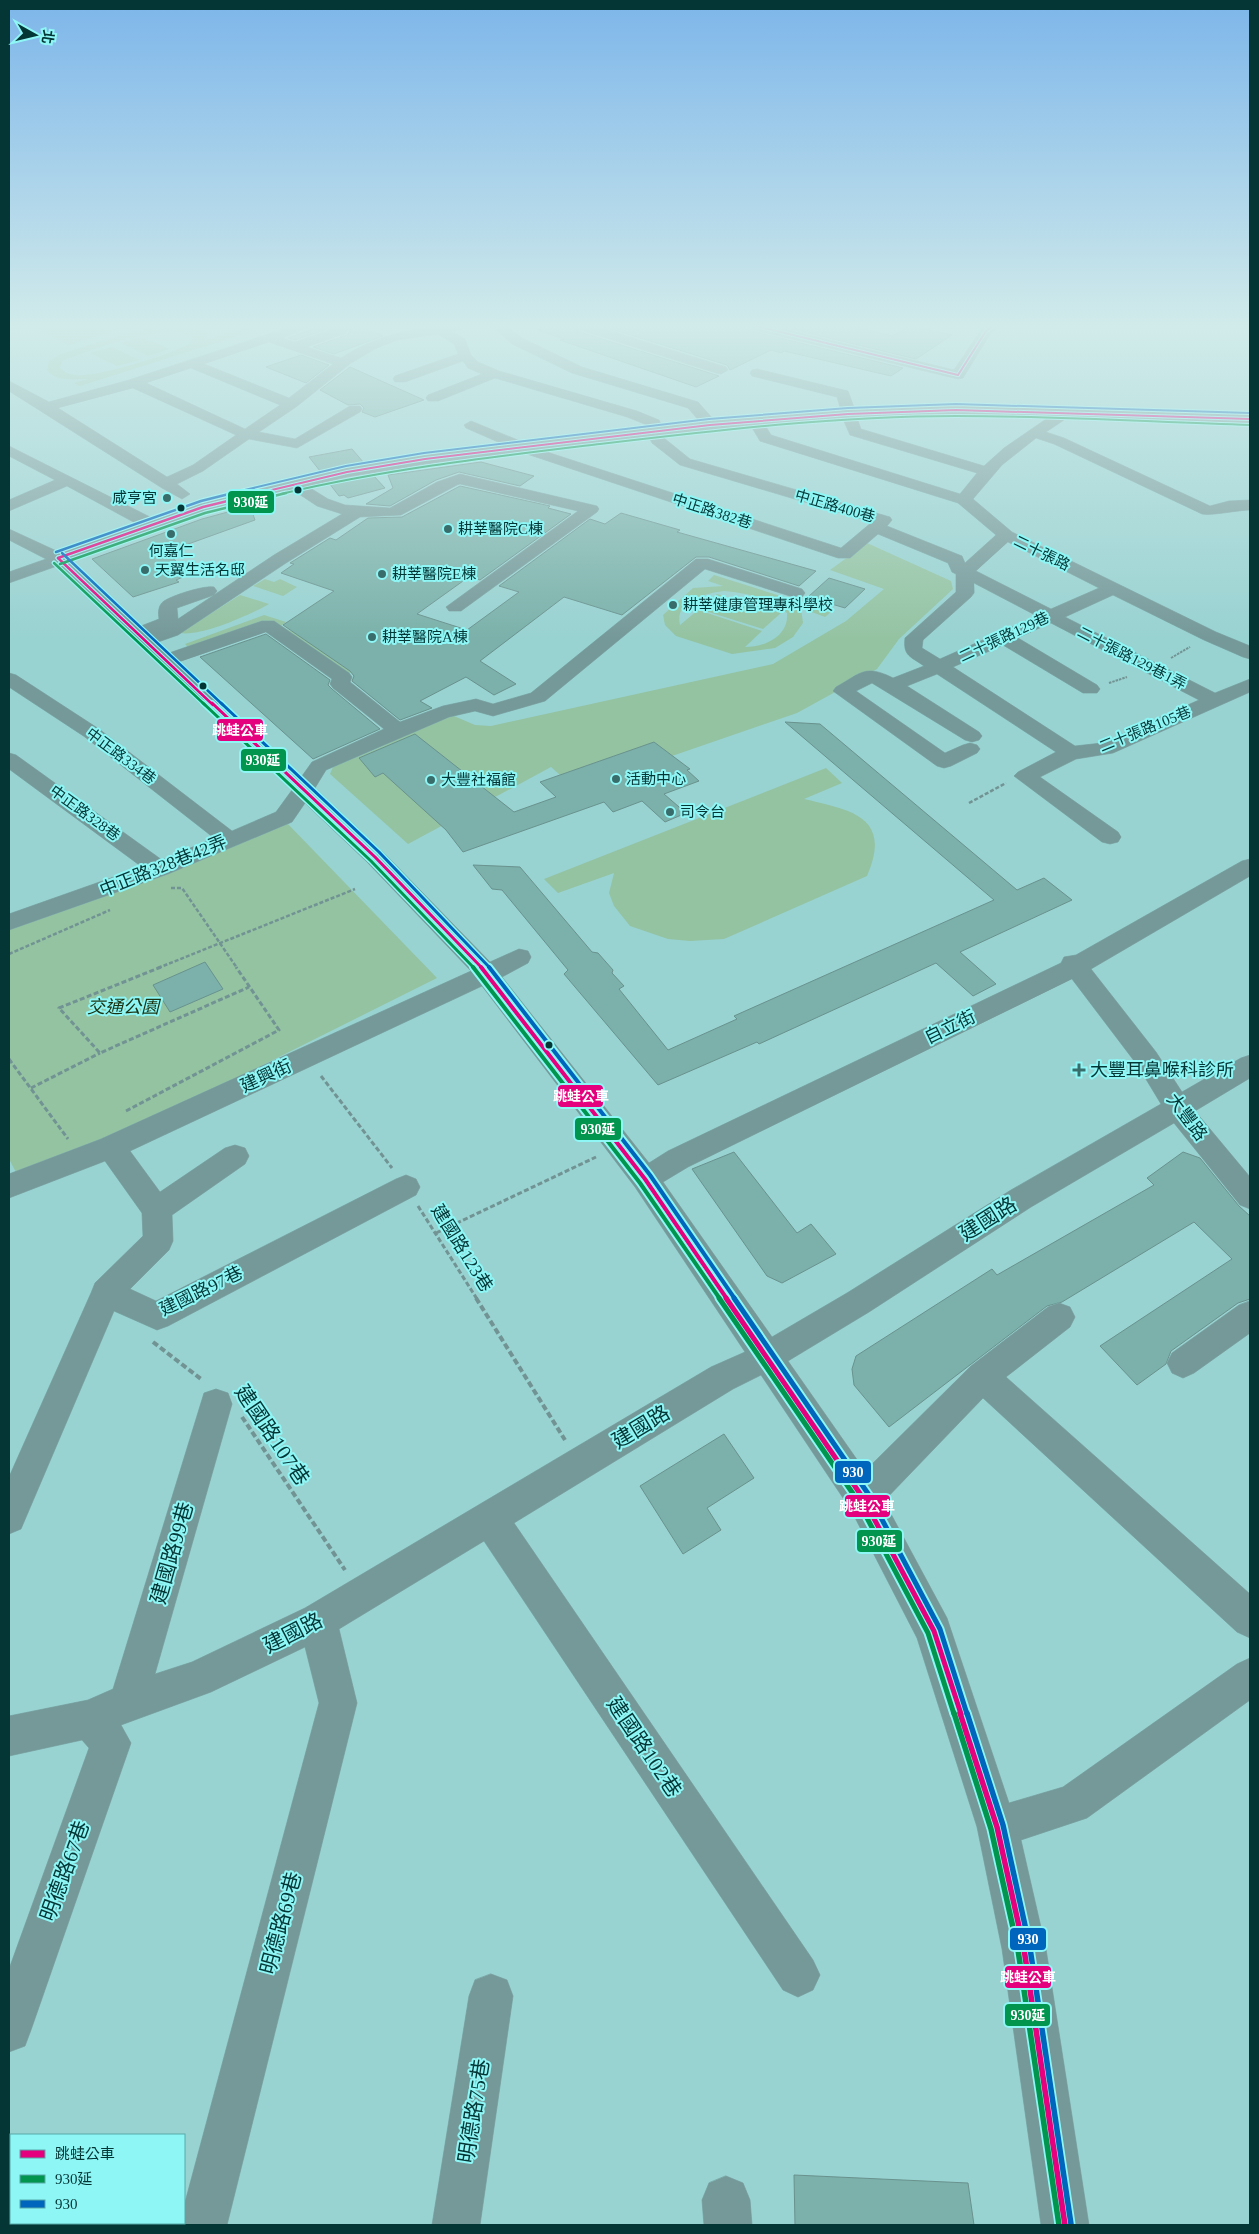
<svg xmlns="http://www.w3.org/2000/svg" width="1259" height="2234" font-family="'Times New Roman','Noto Sans TC',serif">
<rect width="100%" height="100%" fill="#98d2d1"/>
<g fill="#94c3a2" fill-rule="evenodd">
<polygon points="28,326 129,326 69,345"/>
<path d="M177 326 199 330 207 334 206 340 251 326 262 328 80 386 74 383 88 379C75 379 56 382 47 370L49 361 61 354 143 328ZM178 331 192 337 191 343C174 354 92 379 74 375 68 374 64 372 60 368L62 361C99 347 139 332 178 331Z"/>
<polygon points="142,337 169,349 148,356 121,343"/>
<polygon points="112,347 139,360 117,366 90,353"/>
<polygon points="867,543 951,581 953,589 899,639 877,669 797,713 672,756 560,775 551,767 408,844 330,774 333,767 381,747 447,713 475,725 491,726 773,664 846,621 884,589 830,570"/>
<path d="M714 575 831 612 825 617 801 608 803 623 793 637 775 648 732 654 676 636 665 625 663 615 693 588 723 586 708 581ZM724 591C745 593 772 598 787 613 789 636 765 647 745 647L762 631 698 610 680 625C674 601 706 593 724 591Z"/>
<polygon points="265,579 274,582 280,579 297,587 283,596 253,586"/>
<polygon points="717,594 781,613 763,629 699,609"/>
<path d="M240 595 269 604C250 615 200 637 180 633Z"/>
<polygon points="264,615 286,622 281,626 363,668 347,674 271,622 191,650 185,644"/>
<path d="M826 768 842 783 804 799C850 810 893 816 867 876L724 939 690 941 668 939 630 926 614 906 609 893 614 873 558 893 544 879Z"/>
<polygon points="285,821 437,978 87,1153 19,1178 9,1159 9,928"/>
</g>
<g fill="#7bb1aa" stroke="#69928e">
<polygon points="322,326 335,326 295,340 288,338"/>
<polygon points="348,326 358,326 383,336 334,354 313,347 347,335 350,331"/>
<polygon points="539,326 574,326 577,331 719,376 696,387 560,340 564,339 538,330"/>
<polygon points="602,326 747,326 751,331 903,368 891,376 784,351 781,353 771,350 730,370 727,365"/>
<polygon points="780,326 852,326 892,336 911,326 952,335 916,359"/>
<polygon points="301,355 329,365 306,383 266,367"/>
<polygon points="350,367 424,400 375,417 362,412 364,408 360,404 348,405 320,390"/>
<polygon points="352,449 364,463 320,471 309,457"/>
<polygon points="481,462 534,476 520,486 459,472 436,480 390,506 366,504 393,488 388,475"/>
<polygon points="373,475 385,488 348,498 344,495 339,496 329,483"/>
<polygon points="460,486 550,506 548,508 571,514 480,580 470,576 417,614 467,630 519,592 499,586 590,519 605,524 621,513 680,530 677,532 816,571 799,586 709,557 696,557 622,615 564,597 480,661 516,684 494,695 466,677 420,701 432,708 400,720 352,681 354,676 350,671 283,625 334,591 281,573 294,564 290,563 330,538 336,540 368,518 402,517"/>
<polygon points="250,506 255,520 166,552 190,574 176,580 179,582 133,597 92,559 202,519"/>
<polygon points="829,578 865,589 845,608 808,597"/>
<polygon points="266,634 330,680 328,685 332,689 380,729 313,759 200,657"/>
<polygon points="785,722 820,724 1017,890 1044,878 1072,900 960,952 996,984 973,996 936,963 759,1044 757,1042 658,1085 564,974 568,970 502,890 492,889 473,865 520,867 592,952 598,953 613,970 612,973 624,986 619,989 668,1050 737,1019 734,1016 994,900"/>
<polygon points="415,734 514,812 556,797 540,782 654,742 690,769 687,770 699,781 664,794 686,813 665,822 642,801 613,812 604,802 463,852 446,830 383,773 375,777 359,758"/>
<polygon points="205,962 223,989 170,1012 153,985"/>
<polygon points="734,1152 797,1233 811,1224 836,1254 782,1283 767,1276 692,1169"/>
<polygon points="1183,1152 1200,1158 1239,1206 1250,1216 1250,1299 1238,1303 1171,1351 1166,1364 1137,1385 1100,1346 1232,1259 1194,1222 1062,1302 1047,1306 889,1427 854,1385 852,1369 856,1356 992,1269 997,1275 1154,1185 1147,1178"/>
<polygon points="724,1434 754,1478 707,1508 721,1530 683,1554 640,1486"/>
<polygon points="794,2175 968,2183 974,2225 795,2225"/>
</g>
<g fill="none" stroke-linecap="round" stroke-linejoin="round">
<defs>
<g id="minor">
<path d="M293 326H312L282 338 295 342 338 327H346L348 330 346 333 307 347 341 358C378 334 418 326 462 326L460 330 452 331 465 339 471 355 478 362 499 371 637 411 659 420 662 426 700 422 688 408 572 373 512 344 492 326H506L522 338 582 367 698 402 714 420 841 411 837 397 752 376 750 373 752 370 757 369 848 391 855 410 956 406 1250 415V423L1067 418 1046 432 1064 438 1210 506 1229 501 1250 500V510C1239 510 1211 516 1202 514L1054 444 1036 438 1002 465 973 499 1012 532 1216 632 1250 646V659L1243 657 1204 640 1113 595 1065 617 1215 693 1250 679V692L1113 753 1076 759 1040 777 1118 832 1121 837 1118 842 1110 844 1102 842 1014 776 1018 772 1056 752 937 674 907 686 979 732 982 736 979 740 972 742 965 740 872 683 856 691 945 753 963 745 970 743 977 745 980 749 977 753 951 766 944 768 937 766 833 691 836 687C861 673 865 664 893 678L924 666C910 656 903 656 905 638L956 592V574L952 572 948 563 878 534 850 558H838L521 452 425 464 347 477 307 486 328 499 345 505 390 508 437 482 460 474 597 506 599 509 597 512 461 611H449L446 607 578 511 460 484 457 485 401 515 360 517 286 563 178 635 158 642 169 653 262 621H274L349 673 352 677 350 682 400 722 443 706 476 699 493 704 531 693 696 559H708L802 589 805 593 802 597 796 598 705 569 545 701 493 716 475 711 449 717 326 770 315 788 383 852 490 962 519 949 528 951 531 957 528 963 502 977 649 1163 668 1151 1061 963 1064 957 1076 955 1242 861 1250 859V876L1091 969 1156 1052 1182 1092 1241 1058 1250 1055V1078L1195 1111 1250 1177V1209L1240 1205 1174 1123 1031 1207 869 1312 788 1361 865 1471 971 1366 1048 1307 1059 1303 1070 1307 1075 1317 1070 1327 1006 1377 1250 1594V1638L1237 1632 983 1398 884 1501 947 1618 1009 1803 1063 1787 1237 1664 1250 1658V1700L1087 1818 1021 1840 1046 1949 1089 2225H1041L1002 1949 977 1827 917 1638 851 1510 761 1375 733 1389 514 1523 813 1960 820 1975 813 1990 798 1997 783 1990 484 1541 339 1629 357 1703 227 2225H179V2223H184V2206L319 1703 305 1647 211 1692 121 1725 131 1743 31 2030 25 2046 9 2052V1969L89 1748 82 1740 9 1756V1716L88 1700 113 1689 204 1393 216 1389 228 1393 232 1404 155 1674 192 1662 305 1608 711 1367 745 1352 635 1187 482 986 130 1151 160 1192 225 1148 235 1145 245 1148 249 1156 245 1164 172 1215 173 1241 169 1250 130 1289 156 1301 396 1179 406 1175 416 1179 420 1187 416 1195 168 1326 157 1330 114 1311 21 1529 9 1534V1477L91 1293 95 1283 143 1236 142 1213 105 1161 9 1198V1174L101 1139 471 971 367 862 305 803 292 822 168 874 9 930V914L142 867 9 769V753L16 755 162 860 214 838 85 737 9 687V673L16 675 99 729 232 831 276 812 292 790 57 566 9 583V572L46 559 9 540V529L61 553 139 525 67 486 9 511V500L55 480 9 456V446L154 519C267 478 386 459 505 445L466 428 464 425 471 421 525 443 648 428 647 425 627 417 495 378 438 401H428L426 398 428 395 482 374 468 368 463 361 405 382H395L393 379 395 376 458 354 454 344 438 334 397 340 377 348 351 363 296 407 259 432 295 439 350 406H360L362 409 360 412 297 448 249 439 203 471 177 484 190 494 182 499 162 488 9 391V381L49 402 129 380ZM269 342 333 364 289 398 204 364ZM191 368 280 405 245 429 146 383ZM133 388 236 435 193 465 167 477 58 408ZM956 414 1049 417 1004 448 984 466 861 429 857 418ZM843 419 850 435 977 473 960 494 771 435 765 425ZM751 426 760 441 958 503 996 535 965 563 962 556 887 526 892 520 890 517 690 459 664 438 663 435ZM649 437 652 443 680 465 872 522 841 548 541 450ZM293 490 317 506 342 514 274 555 178 619 177 608 214 595 217 591 214 587C205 585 173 595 164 601 158 605 158 613 159 619L141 626 71 561 208 510ZM1008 542 1099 588 1051 609 976 571ZM974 583 1037 616 940 659 922 648 923 640 971 597 974 593ZM1051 623 1199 700 1102 743 1075 746 953 667 1003 645 1083 693H1097L1100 689 1097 685 1018 638ZM266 632 332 679 330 684 333 688 384 729 312 762 302 776 179 662ZM1072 979 1138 1066 1161 1104 1011 1190 847 1293 772 1337 663 1182 688 1167Z"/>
<polygon points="576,326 595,326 726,367 728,370 721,374 716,373 578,329"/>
<polygon points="749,326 771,326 954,370 982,328 985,326 999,326 991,333 963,378 958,379 751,329"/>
<polygon points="1250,1301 1250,1333 1194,1373 1183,1378 1172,1373 1167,1363 1172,1353 1239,1305"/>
<polygon points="491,1974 507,1980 513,1996 480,2225 432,2225 469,1996 475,1980"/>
<polygon points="726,2176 743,2183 750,2200 752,2225 704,2225 702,2200 709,2183"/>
</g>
</defs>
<use href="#minor" stroke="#7faeae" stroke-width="1"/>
<g stroke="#729393" stroke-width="2" stroke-dasharray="2.5 1" stroke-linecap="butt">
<polyline points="1171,658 1190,647"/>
<polyline points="1109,683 1127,677"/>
</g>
<g stroke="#729393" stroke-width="2.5" stroke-dasharray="4 2" stroke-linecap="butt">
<polyline points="969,803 1006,783"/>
<polyline points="171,888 182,888 237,968"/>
<polyline points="9,954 110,910"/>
<polyline points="158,968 355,889"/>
</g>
<g stroke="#729393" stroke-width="3" stroke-dasharray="5 2.5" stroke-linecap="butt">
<polyline points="161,967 59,1008 100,1053 249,987"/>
<polyline points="9,1059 68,1139"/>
<polyline points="321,1076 392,1168"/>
<polyline points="31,1088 100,1053"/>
<polyline points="126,1111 279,1030 236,967"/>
<polyline points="418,1206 477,1299"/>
<polyline points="436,1233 596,1157"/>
</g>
<g stroke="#729393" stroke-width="4" stroke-dasharray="6 3" stroke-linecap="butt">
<polyline points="476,1298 565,1440"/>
<polyline points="153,1342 201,1379"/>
<polyline points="242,1417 345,1570"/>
</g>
<use href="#minor" fill="#759898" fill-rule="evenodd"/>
<defs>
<g id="bus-1-far5">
<polyline points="756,326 958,375"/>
<polyline points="958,375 986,331 993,326"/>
<polyline points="255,494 347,472 425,459 710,425 848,414 956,410 1250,419"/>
</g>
<g id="bus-1-far4">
<polyline points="58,558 213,705"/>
<polyline points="58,558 203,507 260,493"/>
</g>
<polyline id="bus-1-far3" points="212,703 375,857 482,968"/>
<polyline id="bus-1-far2" points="481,967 645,1179 727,1299"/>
<polyline id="bus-1-far1" points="726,1298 863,1498 934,1631 961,1714"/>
<polyline id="bus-1" points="960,1713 997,1827 1024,1949 1065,2225"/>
<path id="bus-2-far5" d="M281 494C387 469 492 457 600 444 718 430 837 416 956 416 1054 416 1152 422 1250 425"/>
<g id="bus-2-far4">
<polyline points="54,563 205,705"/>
<polyline points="60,564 205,513 286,493"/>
</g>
<polyline id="bus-2-far3" points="203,703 371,861 474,968"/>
<polyline id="bus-2-far2" points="473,967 640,1183 720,1299"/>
<polyline id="bus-2-far1" points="719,1298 858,1501 928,1633 954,1714"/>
<polyline id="bus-2" points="954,1713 991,1829 1018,1950 1059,2225"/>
<polyline id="bus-3-far5" points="228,494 346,466 424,453 709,419 848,408 956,404 1250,413"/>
<g id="bus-3-far4">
<polyline points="56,552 201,501 233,493"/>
<polyline points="62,553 223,705"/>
</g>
<polyline id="bus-3-far3" points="221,703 379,852 490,968"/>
<polyline id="bus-3-far2" points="489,967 650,1175 735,1299"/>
<polyline id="bus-3-far1" points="734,1298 869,1495 940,1629 967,1714"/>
<polyline id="bus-3" points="967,1713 1003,1825 1030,1948 1071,2224"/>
</defs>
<use href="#bus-1-far5" stroke="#8ef7f6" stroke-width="4"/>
<use href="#bus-1-far4" stroke="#8ef7f6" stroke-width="5"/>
<use href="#bus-1-far3" stroke="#8ef7f6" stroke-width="6"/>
<use href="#bus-1-far2" stroke="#8ef7f6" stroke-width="8"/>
<use href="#bus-1-far1" stroke="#8ef7f6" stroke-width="9"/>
<use href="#bus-1" stroke="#8ef7f6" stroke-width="9"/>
<use href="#bus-2-far5" stroke="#8ef7f6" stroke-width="4"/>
<use href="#bus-2-far4" stroke="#8ef7f6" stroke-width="5"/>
<use href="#bus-2-far3" stroke="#8ef7f6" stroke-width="6"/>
<use href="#bus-2-far2" stroke="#8ef7f6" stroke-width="8"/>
<use href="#bus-2-far1" stroke="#8ef7f6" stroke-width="9"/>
<use href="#bus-2" stroke="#8ef7f6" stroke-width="9"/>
<use href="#bus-3-far5" stroke="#8ef7f6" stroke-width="4"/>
<use href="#bus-3-far4" stroke="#8ef7f6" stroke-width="5"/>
<use href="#bus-3-far3" stroke="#8ef7f6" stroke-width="6"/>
<use href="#bus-3-far2" stroke="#8ef7f6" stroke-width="8"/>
<use href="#bus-3-far1" stroke="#8ef7f6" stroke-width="9"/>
<use href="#bus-3" stroke="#8ef7f6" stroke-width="9"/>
<use href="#bus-1-far5" stroke="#e5007d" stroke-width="2"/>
<use href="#bus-1-far4" stroke="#e5007d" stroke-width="2.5"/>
<use href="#bus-1-far3" stroke="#e5007d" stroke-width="3"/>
<use href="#bus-1-far2" stroke="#e5007d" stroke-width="4"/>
<use href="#bus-1-far1" stroke="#e5007d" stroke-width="5"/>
<use href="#bus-1" stroke="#e5007d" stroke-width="5.5"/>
<use href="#bus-2-far5" stroke="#01954d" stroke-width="2"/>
<use href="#bus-2-far4" stroke="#01954d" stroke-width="2.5"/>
<use href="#bus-2-far3" stroke="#01954d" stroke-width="3"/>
<use href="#bus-2-far2" stroke="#01954d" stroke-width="4"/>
<use href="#bus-2-far1" stroke="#01954d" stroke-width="5"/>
<use href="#bus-2" stroke="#01954d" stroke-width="5.5"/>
<use href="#bus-3-far5" stroke="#0065bd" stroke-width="2"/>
<use href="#bus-3-far4" stroke="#0065bd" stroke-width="2.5"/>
<use href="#bus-3-far3" stroke="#0065bd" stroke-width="3"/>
<use href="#bus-3-far2" stroke="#0065bd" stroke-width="4"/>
<use href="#bus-3-far1" stroke="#0065bd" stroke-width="5"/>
<use href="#bus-3" stroke="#0065bd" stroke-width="5.5"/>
</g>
<linearGradient id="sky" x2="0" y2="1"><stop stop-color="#7db6ea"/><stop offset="0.51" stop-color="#d1ebea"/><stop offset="1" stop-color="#d1ebea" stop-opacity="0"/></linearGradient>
<rect width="1259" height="639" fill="url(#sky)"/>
<g fill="#053636" stroke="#8ef7f6" stroke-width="2">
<circle cx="298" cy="490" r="4.5"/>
<circle cx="181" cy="508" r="4.5"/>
<circle cx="203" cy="686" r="4.5"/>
<circle cx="549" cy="1045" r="4.5"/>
</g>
<g fill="#386d6c" stroke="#8ef7f6" stroke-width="2">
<circle cx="167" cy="498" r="5"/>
<circle cx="448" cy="529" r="5"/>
<circle cx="171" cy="534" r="5"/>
<circle cx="145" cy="570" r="5"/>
<circle cx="382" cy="574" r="5"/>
<circle cx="673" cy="605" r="5"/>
<circle cx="372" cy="637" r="5"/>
<circle cx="616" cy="779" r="5"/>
<circle cx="431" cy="780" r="5"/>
<circle cx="670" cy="812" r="5"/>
<path d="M1076.5 1062.5h5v5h5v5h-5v5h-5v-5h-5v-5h5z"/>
</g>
<g text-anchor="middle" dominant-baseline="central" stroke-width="4" stroke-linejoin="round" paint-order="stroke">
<g font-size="15" fill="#053636" stroke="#8ef7f6" text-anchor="start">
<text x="157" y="498" text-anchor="end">咸亨宮</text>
<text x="458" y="529">耕莘醫院C棟</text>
<text x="171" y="551" text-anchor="middle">何嘉仁</text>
<text x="155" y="570">天翼生活名邸</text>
<text x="392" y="574">耕莘醫院E棟</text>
<text x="683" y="605">耕莘健康管理專科學校</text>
<text x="382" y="637">耕莘醫院A棟</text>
<text x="626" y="779">活動中心</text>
<text x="441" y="780">大豐社福館</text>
<text x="680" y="812">司令台</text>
</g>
<g font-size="15" fill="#053636" stroke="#8ef7f6">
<text transform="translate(835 506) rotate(16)">中正路400巷</text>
<text transform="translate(712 511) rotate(18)">中正路382巷</text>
<text transform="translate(1042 553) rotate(26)">二十張路</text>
<text transform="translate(1004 637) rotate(-25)">二十張路129巷</text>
<text transform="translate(1132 658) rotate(27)">二十張路129巷1弄</text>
<text transform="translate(1145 729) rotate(-22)">二十張路105巷</text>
<text transform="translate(121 756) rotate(37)">中正路334巷</text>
<text transform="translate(85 813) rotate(36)">中正路328巷</text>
</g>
<g font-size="18" fill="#053636" stroke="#8ef7f6">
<text transform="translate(163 866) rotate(-22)">中正路328巷42弄</text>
<text transform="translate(950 1027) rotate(-26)">自立街</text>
<text transform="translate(266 1076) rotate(-25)">建興街</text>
<text transform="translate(1187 1117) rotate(53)">大豐路</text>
<text transform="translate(462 1248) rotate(58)">建國路123巷</text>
<text transform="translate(201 1291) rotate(-26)">建國路97巷</text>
</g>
<g font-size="18" font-style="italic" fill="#1c310f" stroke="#8ef7f6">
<text x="123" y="1007">交通公園</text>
</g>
<g font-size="18" fill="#053636" stroke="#8ef7f6" text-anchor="start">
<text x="1090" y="1070">大豐耳鼻喉科診所</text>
</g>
<g font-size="21" fill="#053636" stroke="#8ef7f6">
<text transform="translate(988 1219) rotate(-32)">建國路</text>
<text transform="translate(641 1427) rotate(-31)">建國路</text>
<text transform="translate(272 1435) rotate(56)">建國路107巷</text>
<text transform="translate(172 1553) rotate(-74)">建國路99巷</text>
<text transform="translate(293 1633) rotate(-27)">建國路</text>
<text transform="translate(644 1747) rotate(56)">建國路102巷</text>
<text transform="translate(65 1871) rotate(-70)">明德路67巷</text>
<text transform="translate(281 1923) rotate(-75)">明德路69巷</text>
<text transform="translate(474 2111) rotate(-81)">明德路75巷</text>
</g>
</g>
<g stroke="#8ef7f6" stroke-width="2">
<rect x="227" y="490" width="48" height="24" rx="5" fill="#01954d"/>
<rect x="216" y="718" width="48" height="24" rx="5" fill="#e5007d"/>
<rect x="240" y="748" width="47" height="24" rx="5" fill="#01954d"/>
<rect x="557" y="1084" width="47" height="24" rx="5" fill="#e5007d"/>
<rect x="574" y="1117" width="48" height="24" rx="5" fill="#01954d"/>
<rect x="834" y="1460" width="38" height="24" rx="5" fill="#0065bd"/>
<rect x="844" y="1494" width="47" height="24" rx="5" fill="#e5007d"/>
<rect x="856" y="1529" width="47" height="24" rx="5" fill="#01954d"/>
<rect x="1009" y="1927" width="38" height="24" rx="5" fill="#0065bd"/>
<rect x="1004" y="1965" width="48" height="24" rx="5" fill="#e5007d"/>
<rect x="1004" y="2003" width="47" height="24" rx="5" fill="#01954d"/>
</g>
<g font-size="14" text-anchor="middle" font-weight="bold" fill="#fff">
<text x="251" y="507">930延</text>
<text x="240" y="735">跳蛙公車</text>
<text x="263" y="765">930延</text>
<text x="581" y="1101">跳蛙公車</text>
<text x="598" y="1134">930延</text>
<text x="853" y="1477">930</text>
<text x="867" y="1511">跳蛙公車</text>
<text x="879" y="1546">930延</text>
<text x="1028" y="1944">930</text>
<text x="1028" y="1982">跳蛙公車</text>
<text x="1028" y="2020">930延</text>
</g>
<rect width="1259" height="2234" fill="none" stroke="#053636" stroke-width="20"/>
<rect x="10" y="2134" width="175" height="90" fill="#8ef7f6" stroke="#57aaa9"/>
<rect x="20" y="2150" width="25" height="8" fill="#e5007d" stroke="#57aaa9"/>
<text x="55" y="2159" font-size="15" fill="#053636">跳蛙公車</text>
<rect x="20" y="2175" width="25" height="8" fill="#01954d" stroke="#57aaa9"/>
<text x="55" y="2184" font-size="15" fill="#053636">930延</text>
<rect x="20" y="2200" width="25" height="8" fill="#0065bd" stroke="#57aaa9"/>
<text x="55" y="2209" font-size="15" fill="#053636">930</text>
<g transform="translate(35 35) rotate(98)" stroke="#8ef7f6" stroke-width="4" paint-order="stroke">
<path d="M0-4L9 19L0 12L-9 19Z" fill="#053636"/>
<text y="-8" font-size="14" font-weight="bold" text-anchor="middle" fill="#053636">北</text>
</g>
</svg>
